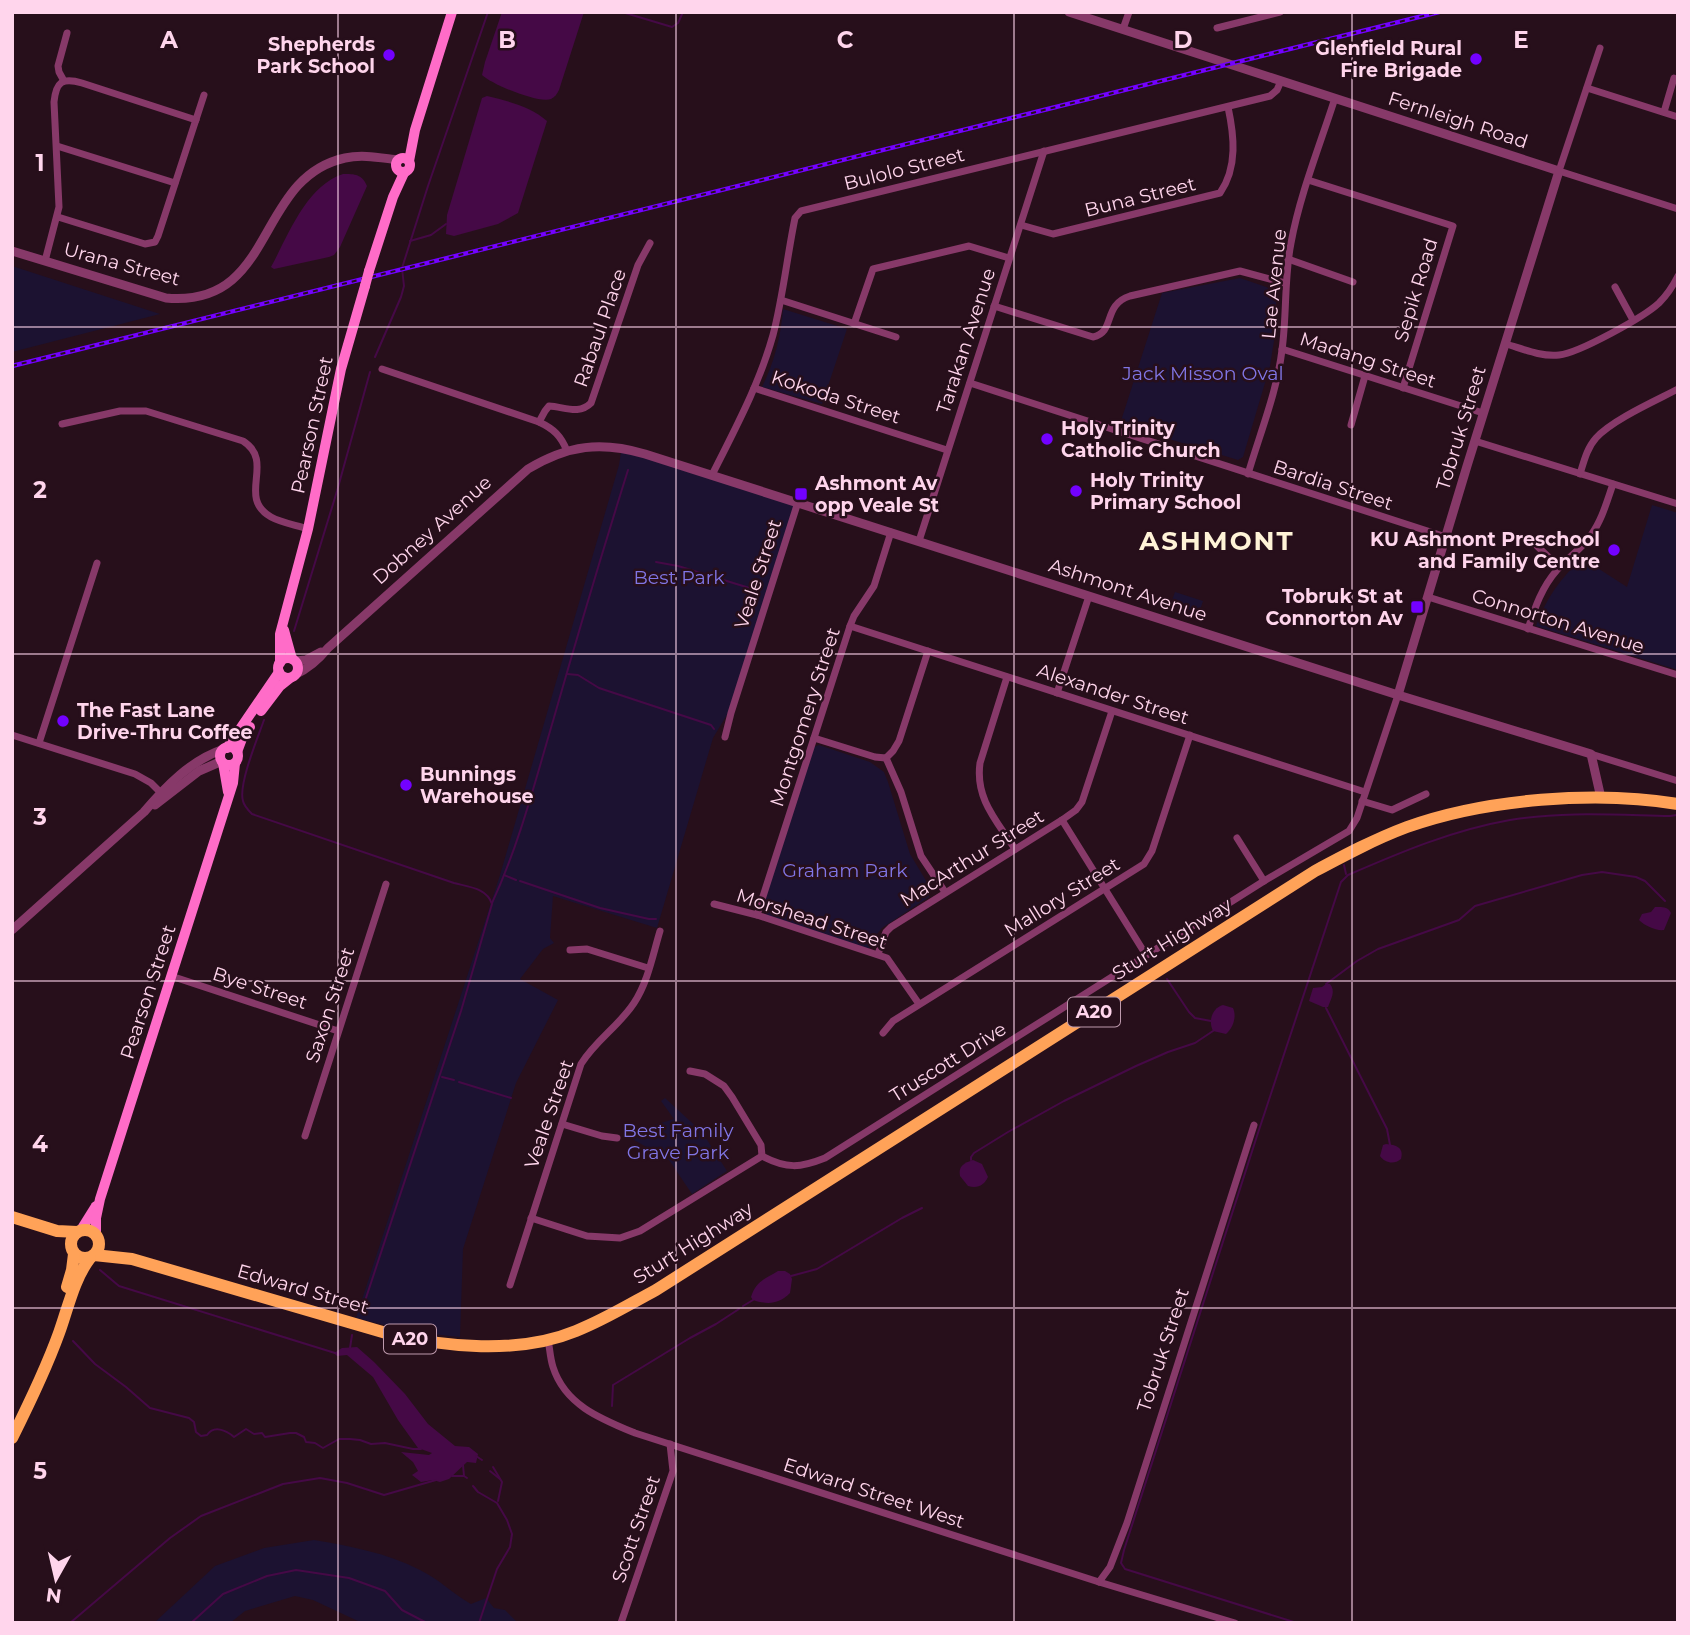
<svg xmlns="http://www.w3.org/2000/svg" width="1690" height="1635" font-family="Montserrat,sans-serif">
<rect width="100%" height="100%" fill="#270f1b"/>
<g fill="#1c1231">
<polygon points="12,266 160,314 12,352"/>
<polygon points="1240,278 1272,289 1276,296 1276,328 1270,366 1243,457 1238,460 1120,424 1162,293"/>
<path d="M783 309 847 329 822 404 762 387C774 363 781 336 783 309Z"/>
<path d="M621 452 644 457 796 503 728 713 713 738 657 928 553 896 550 938 554 943 543 949 520 979 558 1000 516 1083 463 1249 460 1337C425 1334 390 1327 356 1318L500 875 619 465Z"/>
<path d="M1652 505 1678 513V670L1536 626C1546 598 1561 578 1582 558L1627 587Z"/>
<polygon points="1175,592 1203,601 1199,613 1171,603"/>
<polygon points="819,745 870,762 884,772 888,782 910,854 931,889 929,897 882,928 877,934 874,945 867,949 766,915 762,907 814,747"/>
<polygon points="665,1098 702,1132 727,1171 692,1194 669,1160 629,1137 627,1133 674,1119 661,1101"/>
<path d="M314 1540C350 1546 387 1553 420 1570 439 1579 453 1594 471 1604L486 1598 494 1608 505 1610 518 1623H362L313 1600 295 1596 245 1611 230 1623H154L215 1566 264 1548Z"/>
</g>
<g fill="#450946">
<path d="M502 12H584L559 90C557 94 555 97 551 99 539 104 491 84 482 75L485 62Z"/>
<path d="M487 96C508 101 531 107 547 121L518 213 498 224 454 236 446 234 447 215 482 98Z"/>
<path d="M343 174C355 174 362 174 367 186L340 247 334 255 329 257 274 269 271 267C288 236 306 186 343 174Z"/>
<path d="M1655 907C1661 907 1668 906 1671 913L1664 930C1656 931 1645 926 1639 920L1642 914 1651 912Z"/>
<path d="M1326 984H1330C1336 991 1331 999 1328 1007H1323L1309 1001 1313 988 1322 987Z"/>
<path d="M1223 1005 1233 1008C1237 1017 1233 1028 1226 1034L1213 1031C1208 1021 1212 1008 1223 1005Z"/>
<path d="M1386 1144C1396 1145 1404 1147 1401 1159 1394 1165 1385 1163 1380 1156L1383 1145Z"/>
<path d="M973 1160 982 1164 988 1177C984 1185 978 1189 968 1186L960 1176C958 1166 964 1163 973 1160Z"/>
<path d="M778 1271H785L790 1274 792 1279 790 1293C779 1304 768 1305 753 1300L751 1297C756 1281 765 1279 778 1271Z"/>
<polygon points="357,1347 374,1362 405,1394 428,1424 455,1446 469,1447 478,1454 476,1463 467,1462 449,1479 440,1482 433,1480 421,1482 412,1475 418,1471 413,1462 401,1452 429,1455 432,1453 418,1448 398,1420 373,1377 347,1355 337,1356 334,1353 342,1348"/>
</g>
<g fill="none" stroke-linecap="round" stroke-linejoin="round">
<g stroke="#450946" stroke-width="2">
<polyline points="622,12 672,27 678,23 683,12"/>
<polyline points="410,241 431,235 446,224"/>
<polyline points="375,357 401,297 404,286 402,268 428,186 488,12"/>
<polyline points="656,562 678,566 756,590"/>
<polyline points="294,631 337,491 370,372"/>
<polyline points="567,674 578,675 599,688 711,725 714,729"/>
<path d="M264 720C258 737 238 785 243 801 244 806 248 810 252 814L454 883C469 887 487 888 492 904L461 1011 361 1313"/>
<polyline points="1344,865 1346,874"/>
<polyline points="504,875 516,880"/>
<polyline points="520,881 600,908 649,919 656,919"/>
<path d="M492 903C519 845 535 782 553 721 577 637 602 553 628 470"/>
<polyline points="1167,979 1189,1012 1195,1018 1211,1021"/>
<polyline points="1326,984 1357,961 1378,949 1459,920 1475,906 1582,875 1602,872 1636,877 1645,881 1665,901"/>
<polyline points="1326,1008 1387,1129 1390,1145"/>
<polyline points="442,1077 454,1080"/>
<polyline points="459,1082 511,1098"/>
<polyline points="971,1160 971,1157 974,1153 1008,1132 1064,1101 1136,1066 1168,1052 1195,1043 1213,1031"/>
<polyline points="100,1270 119,1286 335,1353"/>
<polyline points="791,1276 817,1269 902,1218 922,1208"/>
<polyline points="743,1306 753,1300"/>
<path d="M73 1341 95 1364 126 1387 150 1408 189 1418 194 1422 196 1432 201 1436 207 1435C214 1425 226 1430 234 1437L246 1429 254 1434 262 1433 265 1437 290 1433H296L304 1437 306 1442 315 1443 323 1448 339 1439H350L360 1440 371 1444 385 1443 413 1449H421"/>
<polyline points="350,1348 352,1335"/>
<polyline points="612,1406 613,1385 690,1338 716,1324 739,1309"/>
<polyline points="476,1456 482,1460"/>
<polyline points="463,1465 464,1476"/>
<polyline points="493,1467 502,1482 498,1501"/>
<polyline points="490,1471 500,1479"/>
<polyline points="452,1476 464,1476 467,1478"/>
<polyline points="473,1486 478,1492 497,1503 507,1520 512,1534 510,1547 497,1569 479,1623"/>
<polyline points="70,1623 170,1538 201,1516 283,1484 320,1478 347,1483 384,1495 436,1480"/>
<polyline points="191,1623 223,1594 267,1576 296,1570 349,1578 385,1591 402,1610 427,1623"/>
<path d="M1297 1623 1125 1569 1121 1563 1124 1550 1256 1139 1341 882 1348 875C1401 852 1453 830 1510 820 1563 811 1617 815 1670 816L1677 815"/>
</g>
<g stroke="#873969" stroke-width="7">
<polyline points="1217,28 1280,12"/>
<polyline points="1123,29 1129,12"/>
<polyline points="1600,48 1559,171 1678,209"/>
<polyline points="64,81 59,72 58,66 67,33"/>
<polyline points="1587,88 1678,117"/>
<polyline points="1664,112 1674,78"/>
<polyline points="57,146 175,183"/>
<polyline points="1308,180 1453,226 1403,388"/>
<polyline points="58,217 145,244 155,242 158,236 204,95"/>
<path d="M1021 225 1053 234 1220 193C1238 167 1234 135 1228 107"/>
<polyline points="1288,259 1353,282"/>
<path d="M45 261 59 207 54 102C56 82 62 77 82 83L196 120"/>
<polyline points="1615,287 1633,320"/>
<polyline points="781,300 896,337"/>
<path d="M994 306 1093 337C1116 332 1102 305 1130 296L1240 271 1285 283"/>
<polyline points="854,324 873,269 969,246 1009,258"/>
<path d="M1506 344C1523 349 1541 357 1559 355 1579 353 1644 317 1659 303 1667 295 1673 286 1678 276"/>
<polyline points="1282,349 1483,413"/>
<path d="M382 369 539 422C554 429 561 436 567 451"/>
<polyline points="970,383 1446,537"/>
<polyline points="754,388 947,450"/>
<path d="M539 422 545 411 549 406C565 407 579 415 591 403L638 265 650 243"/>
<path d="M62 424 120 411H146L243 441C276 462 236 497 271 517 282 523 296 525 308 529"/>
<polyline points="1351,425 1365,376"/>
<polyline points="1475,441 1678,504"/>
<path d="M1248 474C1260 433 1277 392 1282 350 1287 314 1284 278 1291 243 1300 194 1320 145 1335 98"/>
<path d="M1580 474C1584 461 1587 448 1596 438 1612 420 1655 401 1678 389"/>
<path d="M712 475C735 429 759 385 773 335 783 297 787 257 795 218L801 211 1270 96 1277 90 1281 81"/>
<polyline points="919,541 1044,151"/>
<polyline points="1537,546 1559,567"/>
<polyline points="1428,597 1678,675"/>
<polyline points="850,626 1365,792"/>
<path d="M1528 629C1535 607 1542 587 1557 570 1568 557 1582 549 1591 535 1602 520 1607 501 1613 484"/>
<path d="M1007 677 980 763C975 799 997 821 1015 849"/>
<polyline points="1057,693 1089,596"/>
<polyline points="12,735 135,774 151,783 163,795"/>
<polyline points="725,737 731,713 798,502"/>
<polyline points="814,738 875,757 886,758"/>
<polyline points="39,743 97,563"/>
<polyline points="1591,754 1678,781"/>
<polyline points="886,758 901,792 921,856 945,892"/>
<polyline points="886,758 893,751 899,741 928,651"/>
<polyline points="1362,801 1392,810 1426,794"/>
<polyline points="1062,820 1146,955"/>
<polyline points="1237,838 1264,881"/>
<polyline points="714,904 757,915 887,958 919,1004"/>
<polyline points="757,915 850,626 854,616 874,586 891,532"/>
<polyline points="570,950 587,949 648,968"/>
<polyline points="878,954 886,932 891,927 1062,820 1076,810 1082,802 1112,711"/>
<polyline points="171,976 338,1031"/>
<polyline points="883,1033 893,1021 1144,864 1152,851 1190,735"/>
<polyline points="690,1071 705,1074 724,1086 732,1097 761,1145 762,1156"/>
<polyline points="562,1124 602,1136 617,1138"/>
<polyline points="305,1136 386,884"/>
<path d="M762 1156C787 1169 800 1168 825 1158L1264 881 1349 831 1357 818 1398 695"/>
<polyline points="531,1218 587,1236 620,1238 640,1231 762,1156"/>
<path d="M510 1285 581 1064C596 1040 619 1026 634 1003 648 982 653 954 660 931"/>
<path d="M548 1340C550 1349 550 1358 553 1367 565 1405 601 1419 635 1433L1099 1582 1235 1623"/>
<polyline points="1099,1582 1110,1567 1127,1523 1254,1125"/>
<polyline points="621,1623 673,1471 670,1444"/>
</g>
<g stroke="#873969" stroke-width="9">
<polyline points="1069,12 1559,171 1467,466 1398,695"/>
<path d="M12 251 166 298C277 308 254 178 345 158 363 154 381 158 399 160"/>
<polyline points="295,661 306,660 321,652"/>
<path d="M296 674C310 668 319 659 328 648L528 469C568 445 601 441 645 454L1398 695 1591 754 1601 798"/>
<polyline points="155,805 199,771 222,761"/>
<path d="M12 930 144 812C166 786 191 760 224 749"/>
</g>
<g stroke="#ff6cc8" stroke-width="10">
<circle cx="403" cy="165" r="7"/>
<polyline points="409,161 415,130 452,12"/>
<polyline points="369,271 393,197 404,173"/>
<polyline points="284,630 292,659"/>
<circle cx="288" cy="668" r="10"/>
<polyline points="280,663 280,634 308,529 341,369 365,286"/>
<polyline points="261,711 280,686 290,678"/>
<circle cx="229" cy="756" r="9"/>
<polyline points="227,748 279,672"/>
<polyline points="237,752 243,736 250,727"/>
<polyline points="223,763 228,792"/>
<polyline points="81,1230 96,1206"/>
<polyline points="96,1235 96,1218 100,1199 233,783 235,763"/>
</g>
<g stroke="#ffa258" stroke-width="12">
<polyline points="12,1217 57,1231 77,1232"/>
<circle cx="85" cy="1244" r="14"/>
<path d="M94 1255 132 1259 386 1333C444 1347 518 1355 576 1331 604 1320 630 1304 656 1290L1315 871C1345 855 1375 839 1407 827 1485 799 1596 790 1678 804"/>
<polyline points="67,1287 72,1270 74,1254"/>
<path d="M12 1438C29 1404 46 1369 59 1333 68 1308 74 1279 90 1258"/>
</g>
<defs>
<polyline id="rail" points="12,366 1439,12"/>
</defs>
<use href="#rail" stroke="#7301ff" stroke-width="4.5"/>
<use href="#rail" stroke="#270f1b" stroke-width="2" stroke-dasharray="5" stroke-linecap="butt"/>
<polyline stroke="#ff6cc8" stroke-width="10" points="365,286 369,271"/>
</g>
<path fill="none" stroke="#ffd5ec" stroke-width="2" stroke-opacity="0.55" d="M338 12V1623M676 12V1623M1014 12V1623M1352 12V1623M12 327H1678M12 654H1678M12 981H1678M12 1308H1678"/>
<g fill="#7301ff" stroke="#270f1b" stroke-width="2.5">
<circle cx="389" cy="55" r="7"/>
<circle cx="1476" cy="59" r="7"/>
<circle cx="1047" cy="439" r="7"/>
<circle cx="1076" cy="491" r="7"/>
<rect x="794" y="487" width="14" height="14" rx="3.5"/>
<circle cx="1614" cy="550" r="7"/>
<rect x="1410" y="600" width="14" height="14" rx="3.5"/>
<circle cx="63" cy="721" r="7"/>
<circle cx="406" cy="785" r="7"/>
</g>
<g text-anchor="middle" dominant-baseline="central" stroke-width="5" stroke-linejoin="round" paint-order="stroke">
<g fill="#270f1b" stroke="#be9aad" stroke-width="2">
<rect x="1068" y="997.5" width="52" height="29" rx="5"/>
<rect x="384" y="1324.5" width="52" height="29" rx="5"/>
</g>
<g font-size="18" font-weight="bold" fill="#ffd5ec">
<text x="1094" y="1012">A20</text>
<text x="410" y="1339">A20</text>
</g>
<g font-size="19" font-weight="bold" fill="#ffd5ec" stroke="#270f1b" text-anchor="start">
<text x="375" y="44" text-anchor="end">Shepherds<tspan x="375" dy="22">Park School</tspan></text>
<text x="1462" y="48" text-anchor="end">Glenfield Rural<tspan x="1462" dy="22">Fire Brigade</tspan></text>
<text x="1061" y="428">Holy Trinity<tspan x="1061" dy="22">Catholic Church</tspan></text>
<text x="1090" y="480">Holy Trinity<tspan x="1090" dy="22">Primary School</tspan></text>
<text x="815" y="483">Ashmont Av<tspan x="815" dy="22">opp Veale St</tspan></text>
<text x="1600" y="539" text-anchor="end">KU Ashmont Preschool<tspan x="1600" dy="22">and Family Centre</tspan></text>
<text x="1403" y="596" text-anchor="end">Tobruk St at<tspan x="1403" dy="22">Connorton Av</tspan></text>
<text x="77" y="710">The Fast Lane<tspan x="77" dy="22">Drive-Thru Coffee</tspan></text>
<text x="420" y="774">Bunnings<tspan x="420" dy="22">Warehouse</tspan></text>
</g>
<g font-size="19" fill="#ffd5ec" stroke="#270f1b">
<text transform="translate(1458 120) rotate(18)">Fernleigh Road</text>
<text transform="translate(904 169) rotate(-14)">Bulolo Street</text>
<text transform="translate(1140 197) rotate(-14)">Buna Street</text>
<text transform="translate(122 264) rotate(15)">Urana Street</text>
<text transform="translate(1274 284) rotate(-84)">Lae Avenue</text>
<text transform="translate(1416 290) rotate(-73)">Sepik Road</text>
<text transform="translate(600 328) rotate(-71)">Rabaul Place</text>
<text transform="translate(966 341) rotate(-72)">Tarakan Avenue</text>
<text transform="translate(1368 360) rotate(18)">Madang Street</text>
<text transform="translate(836 397) rotate(18)">Kokoda Street</text>
<text transform="translate(312 425) rotate(-78)">Pearson Street</text>
<text transform="translate(1461 428) rotate(-73)">Tobruk Street</text>
<text transform="translate(1333 485) rotate(18)">Bardia Street</text>
<text transform="translate(432 530) rotate(-42)">Dobney Avenue</text>
<text transform="translate(758 574) rotate(-72)">Veale Street</text>
<text transform="translate(1128 590) rotate(18)">Ashmont Avenue</text>
<text transform="translate(1558 621) rotate(17)">Connorton Avenue</text>
<text transform="translate(1113 694) rotate(18)">Alexander Street</text>
<text transform="translate(805 717) rotate(-72)">Montgomery Street</text>
<text transform="translate(972 858) rotate(-32)">MacArthur Street</text>
<text transform="translate(1062 897) rotate(-32)">Mallory Street</text>
<text transform="translate(812 919) rotate(18)">Morshead Street</text>
<text transform="translate(1172 939) rotate(-32)">Sturt Highway</text>
<text transform="translate(260 988) rotate(18)">Bye Street</text>
<text transform="translate(148 992) rotate(-72)">Pearson Street</text>
<text transform="translate(330 1005) rotate(-72)">Saxon Street</text>
<text transform="translate(948 1062) rotate(-32)">Truscott Drive</text>
<text transform="translate(549 1114) rotate(-71)">Veale Street</text>
<text transform="translate(693 1243) rotate(-32)">Sturt Highway</text>
<text transform="translate(303 1289) rotate(16)">Edward Street</text>
<text transform="translate(1163 1350) rotate(-72)">Tobruk Street</text>
<text transform="translate(874 1493) rotate(18)">Edward Street West</text>
<text transform="translate(636 1529) rotate(-71)">Scott Street</text>
</g>
<g font-size="19" fill="#8176e6" stroke="#270f1b">
<text x="1203" y="373">Jack Misson Oval</text>
<text x="679" y="577">Best Park</text>
<text x="845" y="870">Graham Park</text>
<text x="678" y="1130">Best Family<tspan x="678" dy="22">Grave Park</tspan></text>
</g>
<g font-size="26" font-weight="bold" letter-spacing="2" fill="#fff3d7" stroke="#270f1b">
<text x="1217" y="541">ASHMONT</text>
</g>
</g>
<g font-size="23" text-anchor="middle" font-weight="bold" fill="#ffd5ec" stroke="#270f1b" stroke-width="5" stroke-linejoin="round" paint-order="stroke">
<text x="169" y="48">A</text>
<text x="507" y="48">B</text>
<text x="845" y="48">C</text>
<text x="1183" y="48">D</text>
<text x="1521" y="48">E</text>
<text x="40" y="171">1</text>
<text x="40" y="498">2</text>
<text x="40" y="825">3</text>
<text x="40" y="1152">4</text>
<text x="40" y="1479">5</text>
</g>
<rect width="1690" height="1635" fill="none" stroke="#ffd5ec" stroke-width="28"/>
<g transform="translate(56 1579) rotate(188)" stroke="#270f1b" stroke-width="5" paint-order="stroke">
<path d="M0-5L12 26L0 18L-12 26Z" fill="#ffd5ec"/>
<text y="-10" font-size="19" font-weight="bold" text-anchor="middle" fill="#ffd5ec">N</text>
</g>
</svg>
